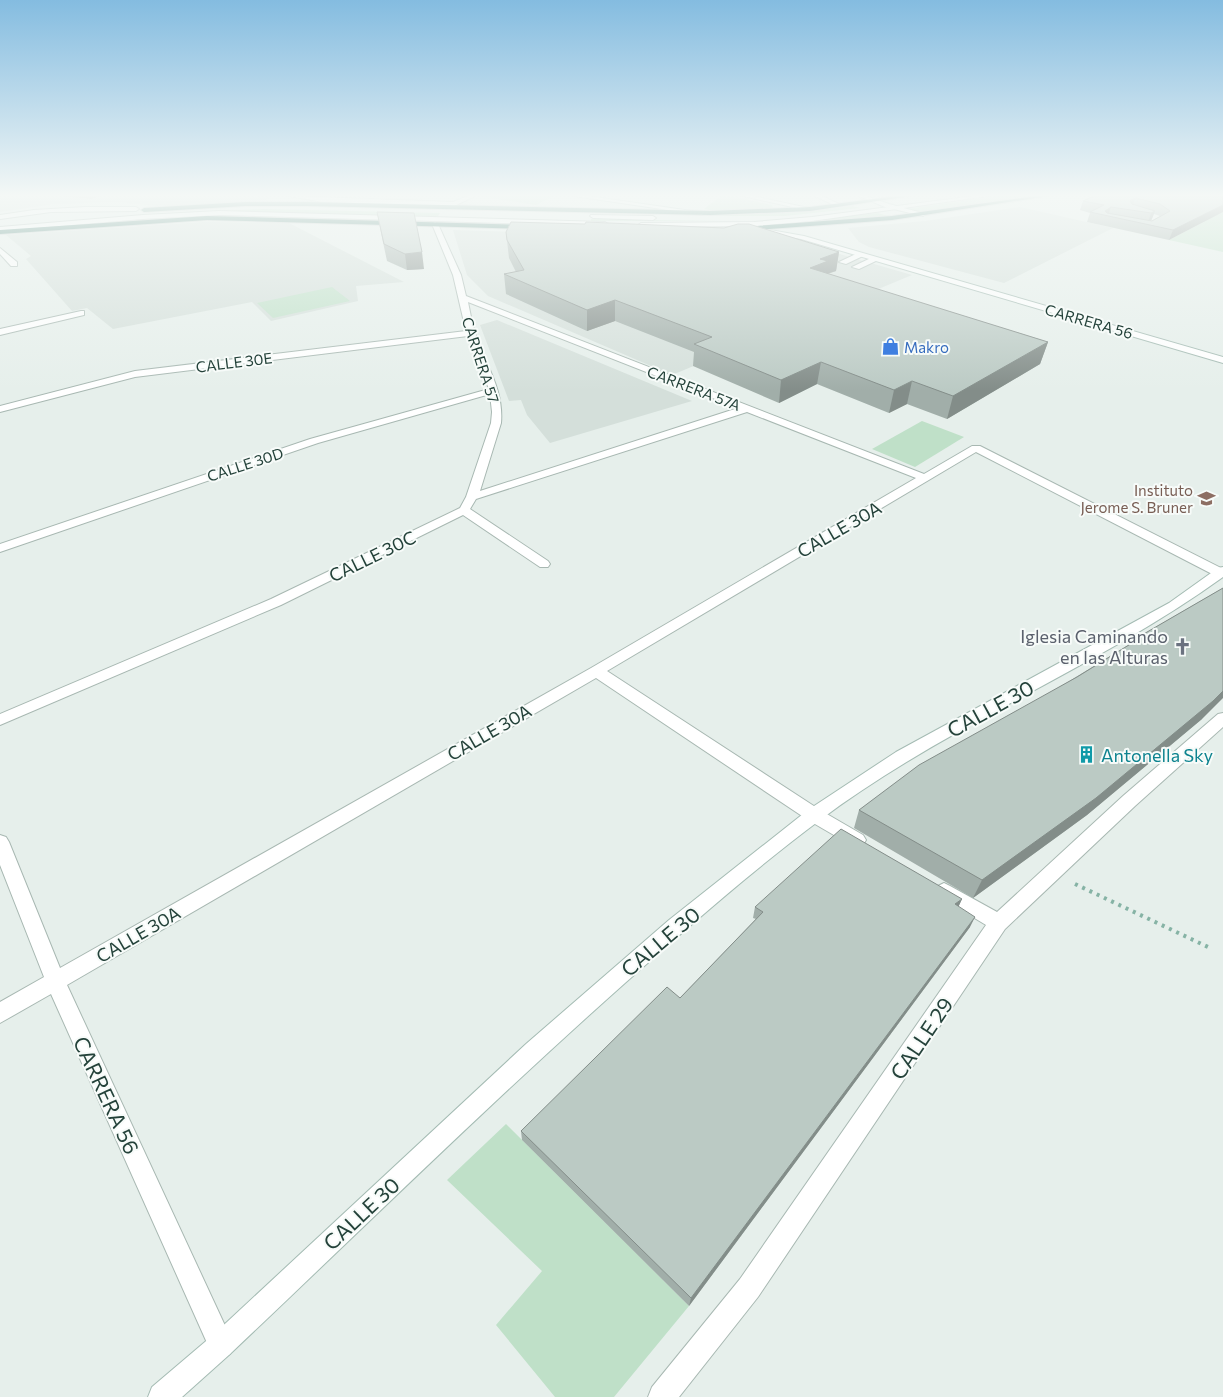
<svg xmlns="http://www.w3.org/2000/svg" width="1223" height="1397" font-family="Commissioner,sans-serif">
<rect width="100%" height="100%" fill="#e6efeb"/>
<g fill="#d4dfda">
<polygon points="0,196 275,196 263,201 157,206 118,202 54,204 0,212"/>
<polygon points="1020,207 1113,228 1004,283 869,247 859,242 848,228 925,221"/>
<polygon points="203,222 289,223 404,282 356,286 358,301 271,321 252,302 113,329 87,308 72,311 26,259 31,256 6,235"/>
<polygon points="453,230 586,234 781,237 912,275 672,375 488,296 467,275"/>
<polygon points="497,320 692,401 550,443 527,415 521,400 509,401 480,325"/>
</g>
<g fill="#bfe0c8">
<polygon points="479,196 554,196 536,205"/>
<path d="M721 196C739 196 755 202 772 205L773 209 715 211 704 209Z"/>
<polygon points="997,196 1030,196 924,212 906,209"/>
<polygon points="1090,196 1176,196 1223,207 1223,252 1169,240 1204,222"/>
<polygon points="853,206 860,208 785,216 713,216 819,210"/>
<polygon points="264,209 440,213 437,218 196,212"/>
<polygon points="878,213 888,216 742,227 663,228 740,226"/>
<polygon points="591,219 722,221 591,221"/>
<polygon points="332,287 350,301 273,318 257,303"/>
<polygon points="922,421 964,437 915,467 872,449"/>
<polygon points="506,1124 689,1306 614,1397 555,1397 496,1325 542,1271 447,1180"/>
</g>
<g fill="none" stroke-linecap="round" stroke-linejoin="round">
<defs>
<g id="lane">
<polygon points="974,196 988,196 812,221 754,226 641,227 638,225 641,223 754,222 812,217"/>
<polygon points="85,207 136,207 139,209 136,211 51,212 0,219 0,215 34,210"/>
<polygon points="219,211 605,222 608,224 605,226 219,215 143,219 0,231 0,227 143,215"/>
<polygon points="591,215 653,216 656,218 653,220 593,218 590,216"/>
<polygon points="858,253 865,255 846,264 839,262"/>
<polygon points="873,257 880,259 859,269 852,267"/>
</g>
<g id="street">
<polygon points="289,196 453,202 468,196 475,196 454,206 323,202"/>
<polygon points="743,196 753,196 813,209 810,211"/>
<polygon points="815,196 822,196 841,205 836,206"/>
<path d="M435 222 438 224 461 275 466 296 924 474 972 446H980L1223 569V576H1216L976 452 607 671 820 810 863 835 866 840 863 845 857 847 851 845 808 820 596 678 67 985 234 1345 230 1354 221 1358 212 1354 51 994 0 1023V1002L44 977 0 865V835L6 837 9 842 60 968 591 668 916 478 747 412 476 499 470 509 548 561 550 564 548 567H540L463 515 281 605 0 725V714L271 599 460 508 466 497 491 423 492 412 490 394 318 443 0 552V544L310 439 489 389 468 336 135 377 0 412V406L135 371 466 331 453 275 432 224ZM468 302 738 408 480 491 501 423C504 389 485 364 475 333 472 323 470 312 468 302Z"/>
<polygon points="0,248 17,262 17,266 11,266 0,254"/>
<polygon points="81,311 84,311 84,315 0,335 0,329"/>
<polygon points="1223,713 1223,727 1135,806 1005,929 758,1297 679,1397 648,1397 652,1387 740,1279 986,925 938,896 935,891 938,886 944,883 950,886 997,912 1123,796 1218,714"/>
</g>
<g id="secondary">
<polygon points="574,196 588,196 705,213 702,215"/>
<polygon points="859,196 866,196 889,204 926,214 923,216 885,207"/>
<polygon points="753,227 804,236 1223,357 1223,363 801,239 751,230 751,228"/>
<path d="M1223 567V577C1096 669 946 725 820 820 753 870 687 928 625 983 490 1103 361 1230 230 1354L182 1397H148L152 1387 212 1336 526 1044 669 920 808 810 896 752 1169 603 1218 568Z"/>
</g>
<g id="highway">
<polygon points="897,196 911,196 810,211 710,215 308,206 245,206 144,212 141,210 144,208 245,202 308,202 710,211 810,207"/>
<polygon points="1035,196 1048,196 892,220 743,231 740,229 743,227 892,216"/>
<polygon points="207,216 528,225 531,227 528,229 207,220 0,234 0,230"/>
</g>
</defs>
<use href="#lane" stroke="#a8b8b2" stroke-width="2"/>
<use href="#street" stroke="#a8b8b2" stroke-width="2"/>
<use href="#secondary" stroke="#a4bbb3" stroke-width="2"/>
<use href="#highway" stroke="#c2cac8" stroke-width="2"/>
<polyline stroke="#86b3a5" stroke-width="4" stroke-dasharray="3 5" stroke-linecap="butt" points="1075,884 1208,947"/>
<use href="#lane" fill="#fff" fill-rule="evenodd"/>
<use href="#street" fill="#fff" fill-rule="evenodd"/>
<use href="#secondary" fill="#fff" fill-rule="evenodd"/>
<use href="#highway" fill="#2f6f62" fill-rule="evenodd"/>
</g>
<g fill="#a1aea9" fill-rule="evenodd">
<polygon points="62,196 99,196 91,199"/>
<path d="M1094 196H1223L1169 240 1087 222 1090 213 1080 210 1083 201ZM1154 214 1160 216 1151 221Z"/>
<polygon points="377,212 424,269 407,270 387,261 380,228"/>
<polygon points="506,232 839,252 836,271 828,274 1048,342 1040,364 947,419 907,404 889,413 817,384 779,403 693,366 694,352 615,321 587,331 506,294 504,274 516,272 509,258"/>
<polygon points="1223,588 1202,719 1087,815 973,898 854,828 859,810 1133,642 1135,639"/>
<polygon points="962,899 958,907 970,927 689,1306 522,1140 521,1131 680,998 756,919 753,918 755,907"/>
</g>
<g fill="#838d89">
<polygon points="90,196 99,196 91,199"/>
<polygon points="1135,198 1132,207 1130,201"/>
<polygon points="1223,205 1223,212 1169,240 1173,230"/>
<polygon points="1111,207 1108,216 1105,211"/>
<polygon points="1155,211 1151,221 1148,223 1151,213"/>
<polygon points="422,252 424,269 407,270 405,254"/>
<polygon points="839,252 836,271 826,274 810,268 820,259"/>
<polygon points="615,300 615,321 587,331 587,310"/>
<polygon points="1048,342 1040,364 947,419 953,396"/>
<polygon points="821,362 817,384 779,403 781,380"/>
<polygon points="912,381 907,404 889,413 894,390"/>
<polygon points="1223,691 1223,698 1202,719 1087,815 973,898 982,880"/>
<polygon points="962,899 957,910 955,904"/>
<polygon points="975,917 970,927 689,1306 691,1298"/>
</g>
<g fill="#bbcac4" stroke="#838d89" fill-rule="evenodd">
<path d="M1094 196H1223V205L1173 230 1090 212 1104 205 1083 201ZM1135 198 1160 204 1170 211 1152 221 1107 213 1105 211 1111 207 1151 213 1155 211 1132 204 1130 201Z"/>
<polygon points="377,212 414,213 422,252 405,254 384,244"/>
<polygon points="511,222 585,224 586,222 724,228 738,224 749,224 839,252 820,259 828,261 810,268 1048,342 953,396 912,381 894,390 821,362 781,380 694,344 712,337 615,300 587,310 504,274 524,270 507,240 506,232"/>
<polygon points="1223,588 1223,691 1213,701 1096,798 982,880 859,810 919,765 1077,677 1137,640 1135,639"/>
<polygon points="841,829 962,899 955,904 975,917 691,1298 521,1131 667,987 680,998 763,912 755,907"/>
</g>
<linearGradient id="sky" x2="0" y2="1"><stop stop-color="#84bce0"/><stop offset="0.5" stop-color="#f4f8f6"/><stop offset="1" stop-color="#f4f8f6" stop-opacity="0"/></linearGradient>
<rect width="1223" height="391" fill="url(#sky)"/>
<defs>
<symbol id="shop-bare" viewBox="-9 -9 18 18"><path d="M-5-2.5h2.3a2.7 3.5 0 0 1 5.4 0H5L5.5 6h-11ZM-1.5-2.5h3a1.5 2.3 0 0 0-3 0Z" fill="#3f7fe0" stroke="#f7fbf9" stroke-width="2.5" paint-order="stroke"/></symbol>
<symbol id="school-bare" viewBox="-9 -9 18 18"><path d="M0-5L7-2L0 1L-7-2ZM-4 1L0 2.5L4 1V4Q0 6-4 4Z" fill="#8d6e63" stroke="#f7fbf9" stroke-width="2.5" paint-order="stroke"/></symbol>
<symbol id="church-bare" viewBox="-9 -9 18 18"><path d="M-1.2-6h2.4v3.5h3.3v2.4h-3.3V6h-2.4V-.1h-3.3v-2.4h3.3Z" fill="#6b7280" stroke="#f7fbf9" stroke-width="2.5" paint-order="stroke"/></symbol>
<symbol id="building-bare" viewBox="-9 -9 18 18"><path d="M-4-6H4V6H1V3H-1V6H-4ZM-2.5-4.3h1.7v1.8h-1.7ZM.8-4.3h1.7v1.8H.8ZM-2.5-1h1.7V.8h-1.7ZM.8-1h1.7V.8H.8Z" fill="#0f9aa8" stroke="#f7fbf9" stroke-width="2.5" paint-order="stroke"/></symbol>
</defs>
<g fill-rule="evenodd">
<use href="#shop-bare" x="878" y="334" width="25" height="25"/>
<use href="#school-bare" x="1194" y="486" width="25" height="25"/>
<use href="#church-bare" x="1170" y="634" width="25" height="25"/>
<use href="#building-bare" x="1074" y="742" width="25" height="25"/>
</g>
<g text-anchor="middle" dominant-baseline="central" stroke-width="4" stroke-linejoin="round" paint-order="stroke">
<g font-size="15" fill="#24423a" stroke="#f7fbf9">
<text transform="translate(1089 321) rotate(16)">CARRERA 56</text>
<text transform="translate(481 360) rotate(72)">CARRERA 57</text>
<text transform="translate(234 362) rotate(-7)">CALLE 30E</text>
<text transform="translate(694 388) rotate(21)">CARRERA 57A</text>
<text transform="translate(245 464) rotate(-18)">CALLE 30D</text>
</g>
<g font-size="15" fill="#366cbe" stroke="#f7fbf9" text-anchor="start">
<text x="904" y="347">Makro</text>
</g>
<g font-size="15" fill="#785e54" stroke="#f7fbf9" text-anchor="end">
<text x="1193" y="490">Instituto<tspan x="1193" dy="17">Jerome S. Bruner</tspan></text>
</g>
<g font-size="18" fill="#24423a" stroke="#f7fbf9">
<text transform="translate(839 529) rotate(-30)">CALLE 30A</text>
<text transform="translate(372 556) rotate(-26)">CALLE 30C</text>
<text transform="translate(489 732) rotate(-30)">CALLE 30A</text>
<text transform="translate(138 934) rotate(-30)">CALLE 30A</text>
</g>
<g font-size="18" fill="#5b616d" stroke="#f7fbf9" text-anchor="end">
<text x="1168" y="636">Iglesia Caminando<tspan x="1168" dy="21">en las Alturas</tspan></text>
</g>
<g font-size="18" fill="#0d838f" stroke="#f7fbf9" text-anchor="start">
<text x="1101" y="755">Antonella Sky</text>
</g>
<g font-size="21" fill="#24423a" stroke="#f7fbf9">
<text transform="translate(990 708) rotate(-29)">CALLE 30</text>
<text transform="translate(660 941) rotate(-40)">CALLE 30</text>
<text transform="translate(921 1038) rotate(-56)">CALLE 29</text>
<text transform="translate(107 1095) rotate(65)">CARRERA 56</text>
<text transform="translate(361 1213) rotate(-43)">CALLE 30</text>
</g>
</g>
</svg>
